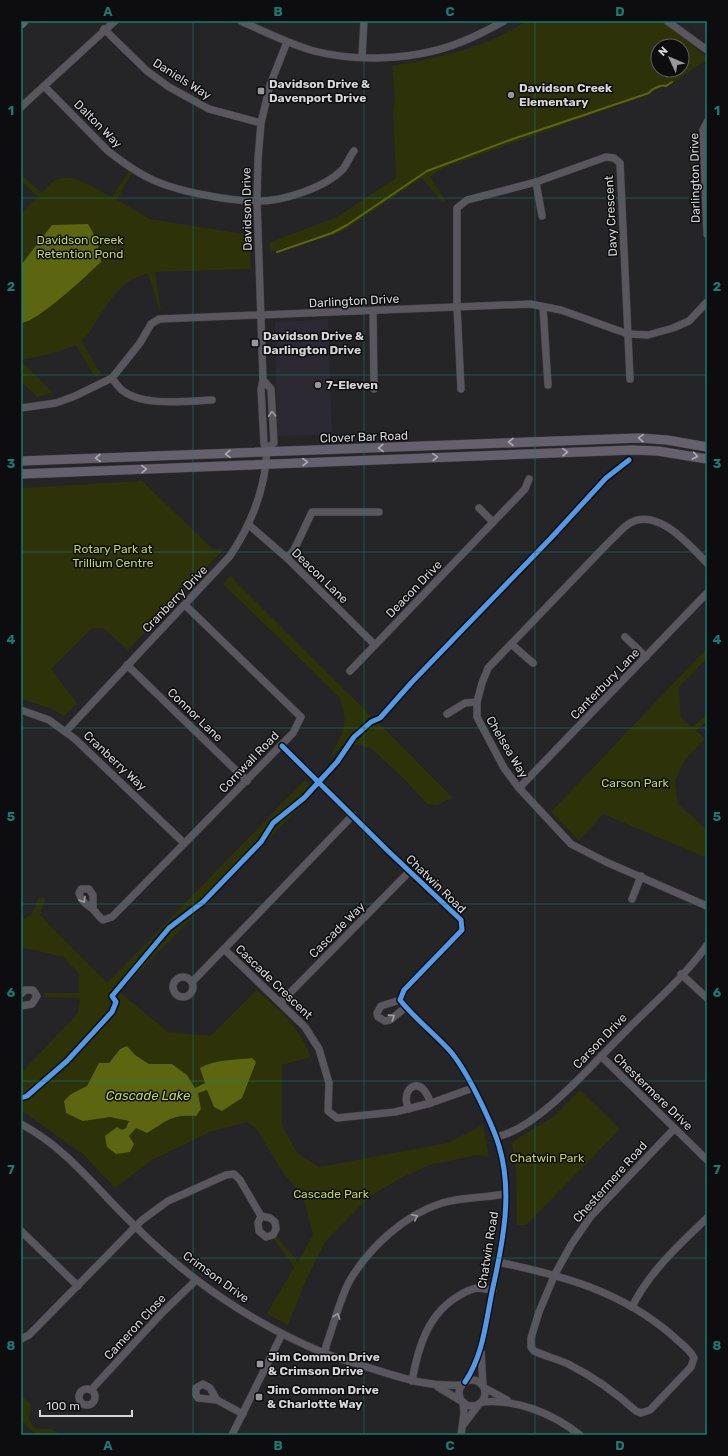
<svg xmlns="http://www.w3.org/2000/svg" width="728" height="1456" font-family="Rubik,sans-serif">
<rect width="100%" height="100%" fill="#252426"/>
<polygon fill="#2c2932" points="328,319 332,435 277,436 275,322"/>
<g fill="#2d3209" fill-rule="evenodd">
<path d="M526 21H662L704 55 706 60 679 79 643 96 441 169 430 177 446 201 442 202 422 178 340 233 270 252V242L335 218 396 178 393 109 395 100 392 66C438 58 487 48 526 21ZM658 46H682V70H658Z"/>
<path d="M130 169 133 171 117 200 150 219 250 235V269L155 272 161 309H159L148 273C142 276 134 278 128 282 108 297 98 323 82 342L101 374 95 377 76 345 51 354 21 360V214L38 197 21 181V174L42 193C46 189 51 182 56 180 73 171 97 190 112 197Z"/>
<polygon points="21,361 53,393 37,397 21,381"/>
<polygon points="142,481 213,549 224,549 128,650 103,628 92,628 51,669 77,703 64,716 52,709 21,699 21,488"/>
<path d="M230 576 371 716C365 722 334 756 330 757 343 732 350 725 339 697L223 584Z"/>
<polygon points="707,648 707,658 679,687 681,718 692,727 707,715 707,721 696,731 705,739 685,760 675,781 678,804 707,830 707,858 603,814 579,841 551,812"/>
<polygon points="378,722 445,790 453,797 437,805 427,804 407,782 371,748 356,745 354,740 363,731"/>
<path d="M305 780 316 790 120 992 168 1032 210 1036 257 990C282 1013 298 1025 311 1057L282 1065V1125L297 1153 319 1167 447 1143 483 1125 489 1157 477 1155 430 1165 399 1179 369 1197 325 1242 306 1280 288 1325 267 1314 294 1267 273 1238 277 1236 298 1262 313 1235 303 1196 284 1174 256 1129 247 1122 210 1132 152 1160 115 1188 84 1155 28 1115 21 1112V1073L78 1013 80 998 44 997V993H79V974L63 957 21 947V920L32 914 39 897 46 898 40 915 107 983ZM127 1046 135 1055 149 1064H172L187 1075 195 1088 206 1083 200 1068 252 1058 242 1098 222 1111 207 1090 198 1093 201 1109 196 1116C171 1115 167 1121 147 1133L136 1128 129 1136 122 1130 126 1128 130 1121C114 1115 99 1117 83 1121L71 1094 87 1086 120 1049Z"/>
<polygon points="580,1090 620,1129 526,1225 517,1225 516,1172 512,1142 554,1116"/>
<polygon points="21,1395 31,1405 29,1418 34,1428 51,1429 62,1435 36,1435 21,1421"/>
</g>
<g fill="#5c6611">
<path d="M88 224 97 240 101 262C87 275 38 322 21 323V265L52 225Z"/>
<path d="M127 1046 135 1055 149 1064H172L187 1075 195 1088 205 1083 200 1068C216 1059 234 1060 252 1058L256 1062 242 1098 222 1111 214 1107 207 1090 198 1093 201 1109 196 1116C171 1114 167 1121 147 1133L136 1128 129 1136 134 1144 130 1152 116 1154 107 1147 105 1136 117 1127 122 1130 126 1128 129 1121 110 1117 83 1121 66 1113 64 1101 71 1094 87 1086 99 1063H109L120 1049Z"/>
</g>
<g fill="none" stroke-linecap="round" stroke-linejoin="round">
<path stroke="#5c6611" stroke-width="2" d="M277 252 332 233 347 225 427 171 510 140 649 93C651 89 662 84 666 86L672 82"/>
<defs>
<g id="minor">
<path d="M241 21C265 32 289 44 314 51 353 61 399 60 437 50 461 44 483 33 504 21"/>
<polyline points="667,21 707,50"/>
<polyline points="104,29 147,71 169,87 209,109 261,123"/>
<polyline points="362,57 364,21"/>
<path d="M44 86 108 151C121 161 134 171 149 178 174 191 228 201 256 201 281 202 325 188 343 169 347 164 350 156 354 151"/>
<polyline points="21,107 115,21"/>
<polyline points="707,122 703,130 707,234"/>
<polyline points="536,182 542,216"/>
<polyline points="543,307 548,385"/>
<polyline points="373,311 374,389"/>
<path d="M112 378C115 382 118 387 122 390 142 407 187 401 212 400"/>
<polyline points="263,380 271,389 274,443 267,448"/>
<polyline points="461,389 457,307 457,208 467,200 536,182 606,157 614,158 620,163 630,379"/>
<polyline points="21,408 56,403 75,396 112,378 140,343 151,324 159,319 530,304 561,310 628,334 648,335 673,328 689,321 707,302"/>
<polyline points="267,448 264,444 261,389 263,380 257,201 258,159 261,123 270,85 287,42"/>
<polyline points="479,508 493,522"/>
<polyline points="249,525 287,558 375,645"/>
<polyline points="287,558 294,550 312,512 379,512"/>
<path d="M707 563C690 546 658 507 630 523 623 527 616 536 610 541L488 668 482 683 477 702V717L504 768 519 788 571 844 606 862 707 906"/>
<polyline points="625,637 646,657"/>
<polyline points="511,644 533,663"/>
<polyline points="127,665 247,781"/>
<polyline points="350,671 525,489 529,479"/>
<polyline points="21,710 49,720 75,739 184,843"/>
<polyline points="447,714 465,703 477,702"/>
<path d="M66 731 230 556C252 523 266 487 267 448"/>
<path d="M282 746 387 850 461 920 462 930 404 990 400 1000C415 1019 435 1034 451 1052 464 1068 474 1088 483 1107 489 1120 495 1132 499 1146 513 1192 503 1242 493 1287 486 1319 484 1354 465 1382"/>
<polyline points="519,788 707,593"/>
<polyline points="353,815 224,949 305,1027 319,1049 329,1083 328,1111 337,1118 395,1112 431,1103 473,1088"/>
<polyline points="632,899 641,876"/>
<path d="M93 909V895L89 889H81L79 893C82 903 87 904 94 910 97 914 99 917 103 920L112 917 293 733 301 717 185 605"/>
<polyline points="681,974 707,998"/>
<circle cx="183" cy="987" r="10"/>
<polyline points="192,982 224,949"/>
<polyline points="21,994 25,990 33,990 37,996 32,1004 21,1006"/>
<polyline points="400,1000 381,1006 377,1013 378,1017 385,1021 390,1020 406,1007"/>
<polyline points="280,1003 409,872"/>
<polyline points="601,1056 707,1160"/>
<path d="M409 1109C401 1095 412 1079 423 1089 427 1093 429 1099 431 1103"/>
<path d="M21 1124C67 1148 98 1191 135 1226 189 1280 254 1324 324 1353 339 1359 355 1363 370 1368 402 1378 427 1387 461 1385"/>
<path d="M496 1137C538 1129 593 1063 623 1034 651 1005 684 978 707 945"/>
<polygon points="261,1216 270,1218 275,1222 276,1229 273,1235 266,1237 259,1231 258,1223"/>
<polyline points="21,1231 78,1286"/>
<path d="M498 1262C564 1276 621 1291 673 1336 680 1343 690 1349 694 1358L691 1367 650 1410 641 1413 636 1411C615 1392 594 1377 568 1364 557 1359 545 1356 534 1351L531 1347V1338L539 1312 555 1274 571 1245 591 1216 674 1129"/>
<path d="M632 1307C649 1272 680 1244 707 1218"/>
<polyline points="21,1339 29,1335 142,1220 168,1201 226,1175 234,1174 240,1180 261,1216"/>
<polyline points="481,1352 483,1385"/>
<path d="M325 1353 326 1346C333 1327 340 1298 350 1280 370 1247 404 1215 442 1203 462 1197 484 1198 505 1194"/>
<circle cx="472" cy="1393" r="13"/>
<path d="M412 1381C418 1347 428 1313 460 1295 465 1292 471 1289 477 1288 482 1288 488 1290 493 1290"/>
<polyline points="438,1387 461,1401"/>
<polyline points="485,1388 507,1400"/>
<circle cx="87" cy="1397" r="8"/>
<polyline points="91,1390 161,1314 196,1280"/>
<polyline points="217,1400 210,1388 203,1384 196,1388 196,1395 198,1398 217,1400 243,1414"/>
<path d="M482 1402C517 1399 552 1413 580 1435"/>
<polyline points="464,1424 479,1404"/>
<polyline points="232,1435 282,1334"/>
<polyline points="461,1435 464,1413 463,1402"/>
</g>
<g id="major">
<polyline points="21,24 24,21"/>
<polyline points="21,461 639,438 667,440 707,447"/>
<polyline points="21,474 632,450 658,451 707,459"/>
</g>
</defs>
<use href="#minor" stroke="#414042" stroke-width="8"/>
<use href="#major" stroke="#414042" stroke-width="10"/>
<use href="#minor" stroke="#5a565e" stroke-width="7"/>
<use href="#major" stroke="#65606d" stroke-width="9"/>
<defs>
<g id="cycleway">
<path d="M282 746 387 850 461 920 462 930 404 990 400 1000C415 1019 435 1034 451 1052 464 1068 474 1088 483 1107 489 1120 495 1132 499 1146 513 1192 503 1242 493 1287 486 1319 484 1354 465 1382"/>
<polyline points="21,1098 27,1096 67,1061 112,1012 116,1002 112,996 169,928 203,902 261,842 273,823 304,798 337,762 354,737 371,722 380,718 412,682 550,539 606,478 629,460"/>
</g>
</defs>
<use href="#cycleway" stroke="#0d0d0f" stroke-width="8"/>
<use href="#cycleway" stroke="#5399e6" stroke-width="5"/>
</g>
<defs><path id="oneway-chevron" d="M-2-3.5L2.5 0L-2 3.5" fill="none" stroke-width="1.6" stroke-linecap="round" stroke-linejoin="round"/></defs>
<g stroke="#9e9ca1">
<use href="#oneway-chevron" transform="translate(272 414) rotate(-93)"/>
<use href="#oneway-chevron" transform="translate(83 900) rotate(59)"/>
<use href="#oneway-chevron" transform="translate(392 1017) rotate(-33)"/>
<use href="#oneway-chevron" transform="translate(415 1217) rotate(-27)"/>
<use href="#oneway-chevron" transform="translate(337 1316) rotate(-70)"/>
</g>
<g stroke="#aeacb3">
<use href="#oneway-chevron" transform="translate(641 438) rotate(-178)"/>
<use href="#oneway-chevron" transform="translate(511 442) rotate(178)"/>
<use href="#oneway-chevron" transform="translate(381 448) rotate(178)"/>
<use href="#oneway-chevron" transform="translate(565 452) rotate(-2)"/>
<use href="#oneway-chevron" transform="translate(228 454) rotate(178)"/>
<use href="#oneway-chevron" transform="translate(695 456) rotate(11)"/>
<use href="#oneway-chevron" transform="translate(435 457) rotate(-2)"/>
<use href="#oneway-chevron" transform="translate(98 458) rotate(178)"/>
<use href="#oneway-chevron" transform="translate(305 462) rotate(-2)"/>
<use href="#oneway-chevron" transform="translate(144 469) rotate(-3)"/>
</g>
<path fill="none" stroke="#197b73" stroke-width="1" stroke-opacity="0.55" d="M193 21V1435M364 21V1435M535 21V1435M21 198H707M21 375H707M21 552H707M21 728H707M21 904H707M21 1081H707M21 1258H707"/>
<g fill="#98979a" stroke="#0d0d0f" stroke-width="1.5">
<rect x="257" y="87" width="8" height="8" rx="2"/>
<circle cx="511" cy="95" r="4"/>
<rect x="251" y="339" width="8" height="8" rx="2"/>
<circle cx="318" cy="385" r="4"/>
<rect x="256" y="1360" width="8" height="8" rx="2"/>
<rect x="255" y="1393" width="8" height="8" rx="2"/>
</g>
<g text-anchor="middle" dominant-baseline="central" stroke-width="3" stroke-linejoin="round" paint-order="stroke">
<g font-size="12" fill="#d6d5d8" stroke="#0d0d0f">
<text transform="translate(182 79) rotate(32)">Daniels Way</text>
<text transform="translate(98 124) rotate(45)">Dalton Way</text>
<text transform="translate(695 178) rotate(-91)">Darlington Drive</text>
<text transform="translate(247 209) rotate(-91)">Davidson Drive</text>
<text transform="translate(611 216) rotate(-93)">Davy Crescent</text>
<text transform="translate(354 301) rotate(-3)">Darlington Drive</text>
<text transform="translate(364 437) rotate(-2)">Clover Bar Road</text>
<text transform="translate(320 576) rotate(44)">Deacon Lane</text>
<text transform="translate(414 589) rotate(-46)">Deacon Drive</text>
<text transform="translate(175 599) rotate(-46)">Cranberry Drive</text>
<text transform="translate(605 684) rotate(-46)">Canterbury Lane</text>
<text transform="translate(195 715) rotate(44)">Connor Lane</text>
<text transform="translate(507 747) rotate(59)">Chelsea Way</text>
<text transform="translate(115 761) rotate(43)">Cranberry Way</text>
<text transform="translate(249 762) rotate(-46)">Cornwall Road</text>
<text transform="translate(436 884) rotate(44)">Chatwin Road</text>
<text transform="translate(337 930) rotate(-45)">Cascade Way</text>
<text transform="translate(274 982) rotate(44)">Cascade Crescent</text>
<text transform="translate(600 1041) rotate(-46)">Carson Drive</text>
<text transform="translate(653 1092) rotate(44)">Chestermere Drive</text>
<text transform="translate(610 1182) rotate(-48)">Chestermere Road</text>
<text transform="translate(488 1250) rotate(-81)">Chatwin Road</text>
<text transform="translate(216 1277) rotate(36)">Crimson Drive</text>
<text transform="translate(135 1327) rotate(-47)">Cameron Close</text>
</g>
<g font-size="12" font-weight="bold" fill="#d6d5d8" stroke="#0d0d0f" text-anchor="start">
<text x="269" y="84">Davidson Drive &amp;<tspan x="269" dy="14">Davenport Drive</tspan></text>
<text x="519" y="88">Davidson Creek<tspan x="519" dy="14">Elementary</tspan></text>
<text x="263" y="336">Davidson Drive &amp;<tspan x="263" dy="14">Darlington Drive</tspan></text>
<text x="326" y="385">7-Eleven</text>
<text x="268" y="1357">Jim Common Drive<tspan x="268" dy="14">&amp; Crimson Drive</tspan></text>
<text x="267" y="1390">Jim Common Drive<tspan x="267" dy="14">&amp; Charlotte Way</tspan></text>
</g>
<g font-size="12" fill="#c2d463" stroke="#0d0d0f">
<text x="80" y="240">Davidson Creek<tspan x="80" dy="14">Retention Pond</tspan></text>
<text x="113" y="549">Rotary Park at<tspan x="113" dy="14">Trillium Centre</tspan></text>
<text x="635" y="783">Carson Park</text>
<text x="547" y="1158">Chatwin Park</text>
<text x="331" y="1194">Cascade Park</text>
</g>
<g font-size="13" font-style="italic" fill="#c1d362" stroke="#0d0d0f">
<text x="148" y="1095">Cascade Lake</text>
</g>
</g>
<rect width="728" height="1456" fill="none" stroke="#0d0d0f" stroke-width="44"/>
<g transform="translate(670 58) rotate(314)"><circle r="19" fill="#0d0d0f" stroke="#5d5d5f"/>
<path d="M0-3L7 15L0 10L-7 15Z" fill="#98979a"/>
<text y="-6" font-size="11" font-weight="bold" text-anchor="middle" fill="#d6d5d8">N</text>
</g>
<path d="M40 1410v6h92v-6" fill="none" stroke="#d6d5d8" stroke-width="2"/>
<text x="46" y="1410" font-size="12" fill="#d6d5d8" stroke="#0d0d0f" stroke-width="3" paint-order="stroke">100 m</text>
<rect x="22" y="22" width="684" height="1412" fill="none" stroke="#197b73" stroke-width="1.5"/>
<g font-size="13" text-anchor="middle" font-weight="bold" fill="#197b73">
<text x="108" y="16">A</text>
<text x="278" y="16">B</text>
<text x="450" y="16">C</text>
<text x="620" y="16">D</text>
<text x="11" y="115">1</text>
<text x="717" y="115">1</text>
<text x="11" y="291">2</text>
<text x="717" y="291">2</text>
<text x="11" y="468">3</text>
<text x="717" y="468">3</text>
<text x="11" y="644">4</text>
<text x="717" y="644">4</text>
<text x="11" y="821">5</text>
<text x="717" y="821">5</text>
<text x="11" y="997">6</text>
<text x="717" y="997">6</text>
<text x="11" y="1174">7</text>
<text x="717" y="1174">7</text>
<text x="11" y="1350">8</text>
<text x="717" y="1350">8</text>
<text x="108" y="1450">A</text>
<text x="278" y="1450">B</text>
<text x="450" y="1450">C</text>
<text x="620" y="1450">D</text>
</g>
</svg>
